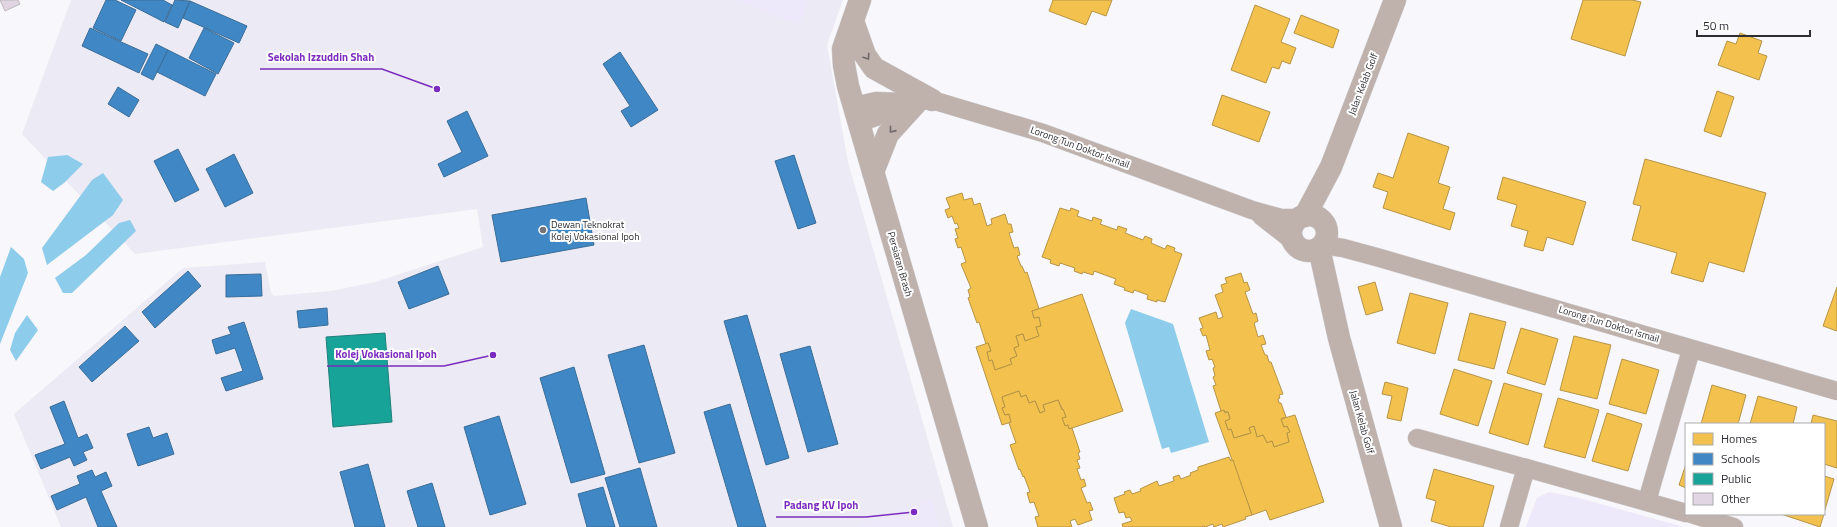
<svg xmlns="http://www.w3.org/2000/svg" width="1837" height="527" font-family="'Titillium Web',sans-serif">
<rect width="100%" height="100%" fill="#f8f7fb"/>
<polygon fill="#eceaf4" points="71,0 843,0 827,45 848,162 953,527 61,527 14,414 183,268 265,262 271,293 274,296 331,291 375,282 483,247 477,209 135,254 22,134"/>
<g fill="#ede8fa">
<polygon points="734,0 809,0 799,24"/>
<polygon points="1549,492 1579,498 1684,527 1526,527 1537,498"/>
<polygon points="931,498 939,527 856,527"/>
</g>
<g fill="#8dccea">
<polygon points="67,155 83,164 64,183 53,191 41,182 48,157"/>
<polygon points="103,173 123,200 113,215 47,265 42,248 92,180"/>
<polygon points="130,220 136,231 72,293 63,293 55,278 86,255 119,223"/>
<polygon points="11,247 24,259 28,273 0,344 0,277"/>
<polygon points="1131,309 1173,324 1209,442 1171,453 1169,447 1162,449 1125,323"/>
<polygon points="27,315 38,330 16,361 10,350 15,333"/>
</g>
<g fill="#f2c14e" stroke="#b79546">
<polygon points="1053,0 1112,0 1106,16 1092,11 1086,25 1049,11"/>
<polygon points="1583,0 1632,0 1641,2 1625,56 1571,39"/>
<polygon points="1255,5 1290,19 1281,42 1296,48 1290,64 1282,61 1279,69 1272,67 1266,83 1231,70"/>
<polygon points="1301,15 1339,30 1333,48 1294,33"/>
<polygon points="1740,33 1762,41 1758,53 1767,56 1759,80 1718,65 1727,41 1736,44"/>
<polygon points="1717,91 1734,97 1721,137 1704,131"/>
<polygon points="1222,95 1270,112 1259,142 1212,125"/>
<polygon points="1408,133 1449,147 1438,183 1450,187 1443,209 1455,213 1450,230 1383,208 1388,192 1373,187 1378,173 1393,178"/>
<polygon points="1645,159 1766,193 1744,272 1709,262 1703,282 1671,273 1677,253 1632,240 1641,206 1633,204"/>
<polygon points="1503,177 1586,202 1573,245 1547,237 1543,251 1524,246 1528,231 1511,226 1517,205 1497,199"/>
<polygon points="962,193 964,200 972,198 974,205 980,203 987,226 992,224 991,219 1005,214 1008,224 1011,224 1013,232 1009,233 1014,248 1018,247 1020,255 1017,256 1021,266 1022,266 1025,273 1027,272 1039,309 1032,311 1034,318 1039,317 1041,326 1036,327 1039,336 1025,341 1023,334 1016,336 1019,346 1014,348 1017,356 1010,359 1012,364 995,370 992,360 989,361 987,352 991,351 988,343 986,344 979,322 977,323 968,298 970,297 968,290 971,288 961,264 966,262 961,247 958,248 955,239 958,238 955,229 959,228 957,223 955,224 952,216 948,218 945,210 950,208 946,198"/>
<polygon points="1060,208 1070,211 1071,208 1079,211 1077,216 1092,221 1093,217 1102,220 1100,224 1117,230 1118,226 1127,229 1125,233 1143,240 1145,236 1152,239 1151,243 1165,249 1167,245 1175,248 1174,251 1182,254 1165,302 1157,300 1157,302 1147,299 1148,295 1134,290 1133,293 1124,290 1125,288 1114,284 1116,279 1094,271 1093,275 1083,272 1082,274 1074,271 1075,268 1060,263 1059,266 1050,263 1051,260 1042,257"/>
<polygon points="1241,273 1244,283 1247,282 1250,290 1245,292 1253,314 1256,313 1258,321 1254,323 1258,337 1263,335 1266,344 1261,345 1265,355 1267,355 1269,362 1271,362 1283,394 1279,395 1280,398 1278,399 1279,403 1281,403 1286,417 1281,419 1284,427 1287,426 1290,432 1287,433 1289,442 1274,447 1272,441 1267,443 1263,435 1257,437 1254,426 1249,428 1251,433 1234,438 1231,429 1228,430 1225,421 1230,419 1228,412 1221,411 1213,386 1216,385 1213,377 1215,376 1213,368 1215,367 1212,359 1209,360 1206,351 1210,350 1206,335 1203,336 1200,329 1203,328 1199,318 1216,312 1218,319 1223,317 1215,295 1223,292 1221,285 1227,283 1225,278"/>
<polygon points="1375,282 1383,310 1366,315 1358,287"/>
<polygon points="1837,287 1837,331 1823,326"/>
<polygon points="1410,293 1448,303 1435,354 1397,343"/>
<polygon points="1082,294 1123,411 1069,429 1068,425 1065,426 1062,418 1066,417 1058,400 1043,405 1045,411 1040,413 1035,401 1029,403 1026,395 1021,397 1019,391 1002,397 1005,407 1002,408 1005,415 1009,414 1011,422 1002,425 976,347 988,343 991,351 987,352 989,361 992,360 995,370 1012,364 1010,359 1017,356 1014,348 1019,346 1016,336 1023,334 1025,341 1039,336 1036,327 1041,326 1039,317 1034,318 1032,311"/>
<polygon points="1470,313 1506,322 1494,369 1458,360"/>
<polygon points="1521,328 1558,339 1545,385 1507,373"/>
<polygon points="1574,336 1611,345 1597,399 1560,390"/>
<polygon points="1622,359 1659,370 1646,414 1609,404"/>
<polygon points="1454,369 1492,381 1478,426 1440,414"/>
<polygon points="1385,382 1408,388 1401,421 1387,418 1392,396 1382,394"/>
<polygon points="1504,383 1542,394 1528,445 1489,433"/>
<polygon points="1712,385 1746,395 1738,424 1701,424"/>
<polygon points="1019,391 1021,397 1026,395 1029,403 1035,401 1040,413 1045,411 1043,405 1058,400 1062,410 1063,409 1066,417 1062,418 1065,426 1068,425 1069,429 1072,428 1080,452 1078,453 1080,459 1077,460 1080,468 1077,469 1081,480 1084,479 1086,486 1081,488 1087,503 1090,502 1093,510 1089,511 1092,520 1078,525 1075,519 1070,521 1072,527 1038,527 1035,517 1039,516 1034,502 1030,503 1027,493 1030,492 1024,476 1023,477 1020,469 1019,470 1010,445 1016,443 1009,423 1011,422 1009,414 1005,415 1002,408 1005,407 1002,397"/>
<polygon points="1758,396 1797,407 1793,424 1750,424"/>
<polygon points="1558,398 1599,410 1585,458 1544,447"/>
<polygon points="1224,410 1225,413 1228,412 1230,419 1225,421 1228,430 1231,429 1234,438 1251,433 1249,428 1254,426 1257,437 1263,435 1267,443 1272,441 1274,447 1289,442 1287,433 1290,432 1287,426 1284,427 1281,419 1295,415 1324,502 1270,520 1266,510 1252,515 1215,413"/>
<polygon points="1607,413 1642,424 1628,471 1592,461"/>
<polygon points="1813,415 1837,421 1837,468 1824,464 1824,424 1811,424"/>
<polygon points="1229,457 1231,461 1233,460 1252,515 1245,517 1246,519 1223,527 1222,524 1214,527 1213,524 1205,527 1204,526 1200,527 1123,527 1122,524 1132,521 1130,517 1126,518 1124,512 1119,513 1114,498 1125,494 1124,492 1130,490 1132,494 1141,491 1140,489 1157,481 1159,486 1174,481 1173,477 1179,475 1181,479 1191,475 1190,473 1198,470 1198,467"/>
<polygon points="1686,464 1686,488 1679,485"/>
<polygon points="1434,469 1494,486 1483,527 1451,527 1431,521 1436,501 1426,498"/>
<polygon points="1824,476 1834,479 1824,513"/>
<polygon points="1781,514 1824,514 1820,527"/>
</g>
<g fill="#3f88c5" stroke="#3a6d99">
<polygon points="106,0 115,0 136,10 121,41 93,28"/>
<polygon points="121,0 163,0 172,5 164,22"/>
<polygon points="175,0 190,1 178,28 165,22"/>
<polygon points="190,1 247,26 239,43 183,18"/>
<polygon points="90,28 148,54 139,73 82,46"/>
<polygon points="204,28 234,43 218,74 189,58"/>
<polygon points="156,44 168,50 153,80 141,74"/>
<polygon points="168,50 216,74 205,96 157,72"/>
<polygon points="620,52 658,110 631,127 621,111 630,106 603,64"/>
<polygon points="118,87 139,100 129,117 108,104"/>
<polygon points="467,111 488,156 444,177 438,164 462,152 447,121"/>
<polygon points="178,149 199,190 175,202 154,161"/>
<polygon points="234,154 253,193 225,207 206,169"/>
<polygon points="794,155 816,223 798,229 775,161"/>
<polygon points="586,198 594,245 501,262 492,215"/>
<polygon points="438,266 449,294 409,309 398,282"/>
<polygon points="188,271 201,286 155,328 142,312"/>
<polygon points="261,274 262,296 226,297 226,275"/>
<polygon points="327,308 328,325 299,328 297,311"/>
<polygon points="747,315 789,458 766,465 724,321"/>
<polygon points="244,322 263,379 226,391 221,378 243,371 235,348 216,354 212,340 231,334 228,327"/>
<polygon points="125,326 139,341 92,382 79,367"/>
<polygon points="644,345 675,453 639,463 608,355"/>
<polygon points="810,346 838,444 808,452 780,354"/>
<polygon points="574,367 605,474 571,483 540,378"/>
<polygon points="64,401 78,438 87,434 93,448 83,452 87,460 74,466 70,457 41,469 35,455 65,444 50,407"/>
<polygon points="730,404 766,527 738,527 704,412"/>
<polygon points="499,416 526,504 490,515 464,427"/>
<polygon points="149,427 153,438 167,433 174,454 138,466 127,434"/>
<polygon points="368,464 385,527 355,527 340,472"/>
<polygon points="640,468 657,527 620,527 605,478"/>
<polygon points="92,470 95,477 106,472 112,486 101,491 117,527 98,527 86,497 57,510 51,496 80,484 77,476"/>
<polygon points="432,483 445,527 418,527 407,491"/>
<polygon points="603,487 615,527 587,527 578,494"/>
</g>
<polygon fill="#17a398" stroke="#1e807a" points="385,333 392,422 333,427 326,337"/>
<polygon fill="#e2d5e3" stroke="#bcb9bd" points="0,0 18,0 20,4 5,11"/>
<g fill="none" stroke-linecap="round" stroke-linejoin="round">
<defs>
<g id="minor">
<polyline points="854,106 876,101 904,102 932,100 1043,133 1252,210 1281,218 1299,218"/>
<polyline points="859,123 887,113 904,102"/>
<polyline points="1261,216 1293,241"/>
<polyline points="1323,245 1343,248 1380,258 1837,391"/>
<polyline points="1417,438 1526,468 1509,527"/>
<polyline points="1526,468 1686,513"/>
<polyline points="1647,501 1691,350"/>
<polyline points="1691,514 1734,527"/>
</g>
<g id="tertiary">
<polyline points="860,0 843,49 844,65 848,86 977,527"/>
<polyline points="853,21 865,55 874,68 932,100"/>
<polyline points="873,172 888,134 918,101"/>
<circle cx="1309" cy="233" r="18"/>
<polyline points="1305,216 1331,167 1395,0"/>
<polyline points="1319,248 1339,338 1391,527"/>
</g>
</defs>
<use href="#minor" stroke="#d4d3d6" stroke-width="19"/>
<use href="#tertiary" stroke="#d4d3d6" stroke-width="23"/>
<use href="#minor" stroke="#bfb1ac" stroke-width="18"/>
<use href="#tertiary" stroke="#bfb1ac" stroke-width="22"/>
</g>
<defs><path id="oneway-chevron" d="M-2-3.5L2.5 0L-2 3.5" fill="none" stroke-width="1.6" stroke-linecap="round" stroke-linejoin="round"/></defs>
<g stroke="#6f6869">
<use href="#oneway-chevron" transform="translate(867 57) rotate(56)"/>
<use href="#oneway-chevron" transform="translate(892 130) rotate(129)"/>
</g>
<circle fill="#757479" stroke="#fff" stroke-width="1.5" cx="543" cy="230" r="4"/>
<g text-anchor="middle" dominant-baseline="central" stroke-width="4" stroke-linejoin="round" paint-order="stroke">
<g font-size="10" fill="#2e2d33" stroke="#fff">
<text transform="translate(1363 84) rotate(-69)">Jalan Kelab Golf</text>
<text transform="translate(1080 147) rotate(20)">Lorong Tun Doktor Ismail</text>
<text transform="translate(900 264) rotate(74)">Persiaran Brash</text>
<text transform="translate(1609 324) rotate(17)">Lorong Tun Doktor Ismail</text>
<text transform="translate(1362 422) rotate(74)">Jalan Kelab Golf</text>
</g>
<g font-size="10" fill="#2e2d33" stroke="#fff" text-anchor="start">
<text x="551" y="224">Dewan Teknokrat<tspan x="551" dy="12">Kolej Vokasional Ipoh</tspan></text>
</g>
</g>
<path fill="none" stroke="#7b2cbf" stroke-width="1.5" d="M437 89L382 69H260M493 355L444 366H327M914 512L866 517H776"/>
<g fill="#7b2cbf" stroke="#fff" stroke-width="1.5">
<circle cx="437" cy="89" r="4"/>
<circle cx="493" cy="355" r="4"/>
<circle cx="914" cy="512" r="4"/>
</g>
<g font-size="11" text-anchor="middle" font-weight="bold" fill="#7b2cbf" stroke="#fff" stroke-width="4" stroke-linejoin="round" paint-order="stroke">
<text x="321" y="61">Sekolah Izzuddin Shah</text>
<text x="386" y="358">Kolej Vokasional Ipoh</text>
<text x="821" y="509">Padang KV Ipoh</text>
</g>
<rect x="1685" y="423" width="140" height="92" fill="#ffffff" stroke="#ababad"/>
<rect x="1693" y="433" width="20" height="12" fill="#f2c14e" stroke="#ababad"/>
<text x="1721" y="443" font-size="12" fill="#2e2d33">Homes</text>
<rect x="1693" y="453" width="20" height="12" fill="#3f88c5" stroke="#ababad"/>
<text x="1721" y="463" font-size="12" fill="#2e2d33">Schools</text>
<rect x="1693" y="473" width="20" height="12" fill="#17a398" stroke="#ababad"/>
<text x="1721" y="483" font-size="12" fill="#2e2d33">Public</text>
<rect x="1693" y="493" width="20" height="12" fill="#e2d5e3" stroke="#ababad"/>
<text x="1721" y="503" font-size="12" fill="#2e2d33">Other</text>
<path d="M1697 30v6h113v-6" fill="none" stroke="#2e2d33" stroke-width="2"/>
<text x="1703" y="30" font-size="12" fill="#2e2d33" stroke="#ffffff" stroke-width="3" paint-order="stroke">50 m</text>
</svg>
